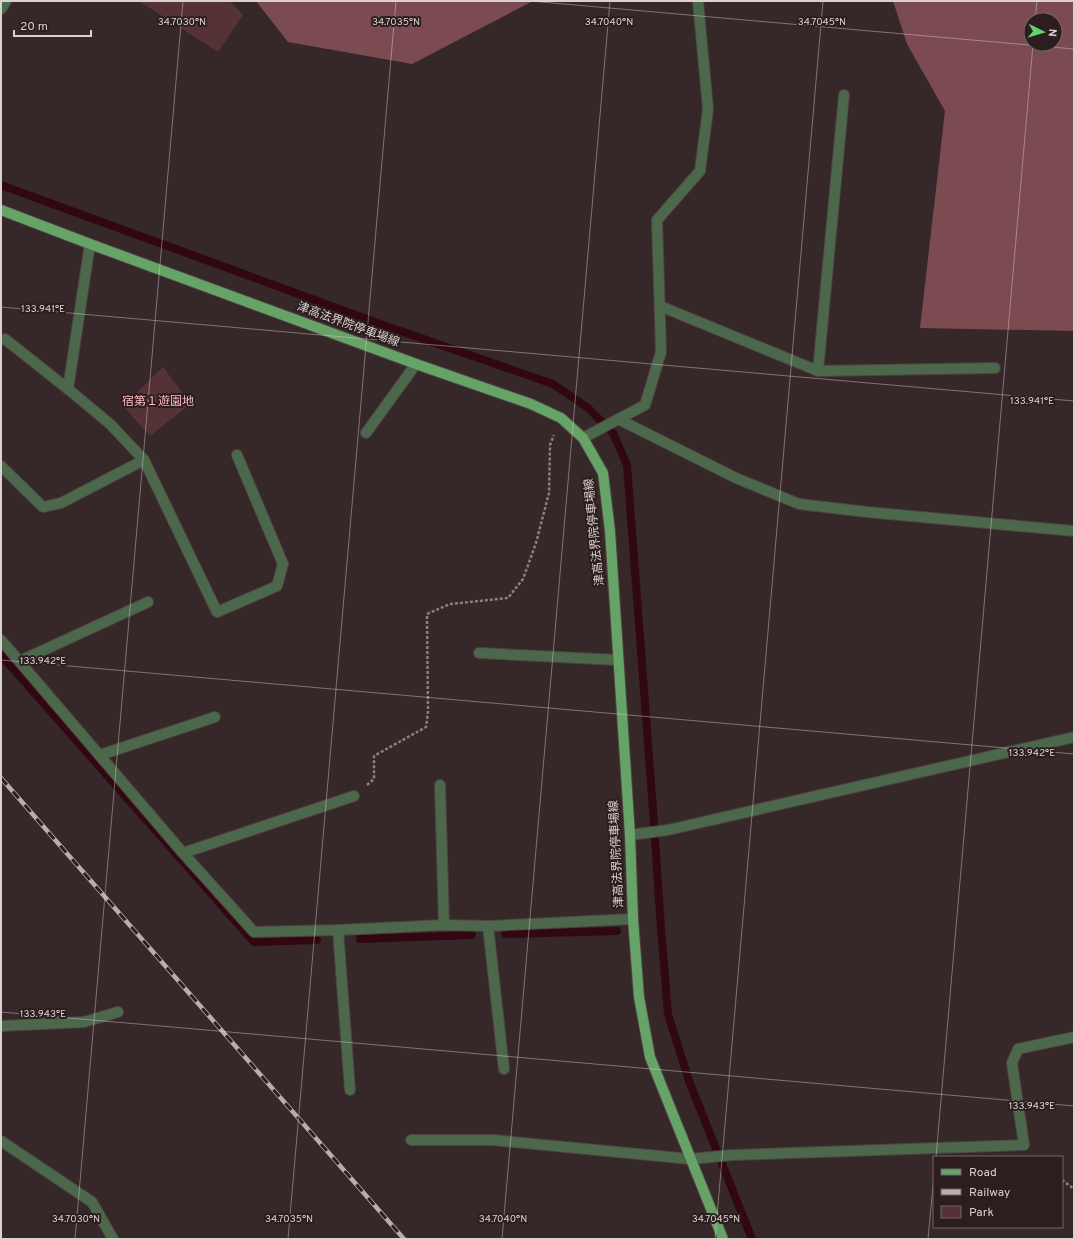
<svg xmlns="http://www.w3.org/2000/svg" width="1075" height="1240" font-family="Overpass,'Noto Sans JP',sans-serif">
<rect width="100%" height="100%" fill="#362729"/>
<g fill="#553236">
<polygon points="139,1 230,1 243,15 218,52"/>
<polygon points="163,367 181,391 188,406 150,436 123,406"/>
</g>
<g fill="#7c4b51" fill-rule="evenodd">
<polygon points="256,1 533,1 412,64 288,42"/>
<path d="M893 1H1074V331L920 328 945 111 907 44ZM1031 20H1055V44H1031Z"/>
</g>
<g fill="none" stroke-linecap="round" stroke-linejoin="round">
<g stroke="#310811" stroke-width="8">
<polyline points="1,185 386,326 553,384 588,408 613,433 627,465 654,823 661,929 668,1014 689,1081 752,1239"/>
<polyline points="1,655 254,942 317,940"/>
<polyline points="505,934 617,931"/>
<polyline points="360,939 472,935"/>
</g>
<defs>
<g id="minor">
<polyline points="1,9 6,1"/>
<polyline points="660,306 818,371 995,368"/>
<polyline points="1,340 5,339 68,389 90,244"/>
<polyline points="818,371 844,95"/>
<polyline points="68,389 110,424 144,460"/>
<polyline points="618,419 736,478 799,504 867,512 1074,531"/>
<polyline points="366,433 416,364"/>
<polyline points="583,438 645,405 661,352 657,220 700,171 708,109 698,1"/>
<polyline points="1,466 43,507 61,503 144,460 217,612 277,586 283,564 237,455"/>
<polyline points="1,640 183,853 254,932 338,930 444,925 488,926 633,919"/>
<polyline points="479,653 618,660"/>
<polyline points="20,661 148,602"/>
<polyline points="100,755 215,717"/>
<polyline points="440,785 444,925"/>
<polyline points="630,835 668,830 1074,737"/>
<polyline points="183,853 354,796"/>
<polyline points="488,926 504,1069"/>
<polyline points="338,930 350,1090"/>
<polyline points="1,1026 84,1022 118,1012"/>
<polyline points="411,1140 493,1140 690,1159 732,1155 1024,1145 1012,1063 1018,1049 1074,1037"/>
<polyline points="1,1141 92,1202 113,1239"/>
</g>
<polyline id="major" points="1,210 90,244 416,364 531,404 561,418 583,438 603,473 610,531 630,835 633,919 639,997 650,1057 723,1239"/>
</defs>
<use href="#minor" stroke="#504244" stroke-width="12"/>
<use href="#major" stroke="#504244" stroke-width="12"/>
<g stroke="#8c7f80" stroke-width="2.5" stroke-dasharray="3 2" stroke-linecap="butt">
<polyline points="367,785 374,779 374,756 426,727 428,712 427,614 450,604 508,598 523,579 536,543 549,493 550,445 554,435"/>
<polyline points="1062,1180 1074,1189"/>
</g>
<use href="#minor" stroke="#4b684b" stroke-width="10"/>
<use href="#major" stroke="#66a367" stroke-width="10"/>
<defs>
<polyline id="rail" points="1,778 404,1239"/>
</defs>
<use href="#rail" stroke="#b9aeae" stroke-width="4.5"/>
<use href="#rail" stroke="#2c1e1f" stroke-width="3" stroke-dasharray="9" stroke-linecap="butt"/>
</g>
<path fill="none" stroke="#dad0d0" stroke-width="1" stroke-opacity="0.45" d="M530 1 1074 49M1035 20 1037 1M1 307 1074 401M1 660 1074 754M1 1012 1074 1106M936 1157 1033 44M75 1239 183 1M288 1239 396 1M502 1239 610 1M715 1239 823 1M928 1239 934 1175"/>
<g text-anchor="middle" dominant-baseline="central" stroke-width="4" stroke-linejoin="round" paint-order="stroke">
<g font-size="12" fill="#dad0d0" stroke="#2c1e1f">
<text transform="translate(348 325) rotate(20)">津高法界院停車場線</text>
<text transform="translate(595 532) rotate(-96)">津高法界院停車場線</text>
<text transform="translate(617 854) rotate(-93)">津高法界院停車場線</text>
</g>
<g font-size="12" fill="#fcbac1" stroke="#2c1e1f">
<text x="158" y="402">宿第１遊園地</text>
</g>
</g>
<g font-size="10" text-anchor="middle" fill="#dad0d0" stroke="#2c1e1f" stroke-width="4" stroke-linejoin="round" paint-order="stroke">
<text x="182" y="25">34.7030°N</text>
<text x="396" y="25">34.7035°N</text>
<text x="609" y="25">34.7040°N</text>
<text x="822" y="25">34.7045°N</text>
<text x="43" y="312">133.941°E</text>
<text x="1032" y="404">133.941°E</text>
<text x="43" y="664">133.942°E</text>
<text x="1032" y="756">133.942°E</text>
<text x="43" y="1017">133.943°E</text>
<text x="1032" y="1109">133.943°E</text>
<text x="76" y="1222">34.7030°N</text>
<text x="289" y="1222">34.7035°N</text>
<text x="503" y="1222">34.7040°N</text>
<text x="716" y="1222">34.7045°N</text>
</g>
<rect width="1075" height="1240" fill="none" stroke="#dad0d0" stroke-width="4"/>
<rect x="933" y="1156" width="130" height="72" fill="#2c1e1f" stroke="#726566"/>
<rect x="941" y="1169" width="20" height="6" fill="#66a367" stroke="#726566"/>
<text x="969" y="1176" font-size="12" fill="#dad0d0">Road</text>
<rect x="941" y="1189" width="20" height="6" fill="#b9aeae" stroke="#726566"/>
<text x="969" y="1196" font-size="12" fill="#dad0d0">Railway</text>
<rect x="941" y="1206" width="20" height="12" fill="#553236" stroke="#726566"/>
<text x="969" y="1216" font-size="12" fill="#dad0d0">Park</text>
<g transform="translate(1043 32) rotate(95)"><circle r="19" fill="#2c1e1f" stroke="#726566"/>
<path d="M0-3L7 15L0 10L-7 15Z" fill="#62d469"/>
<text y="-6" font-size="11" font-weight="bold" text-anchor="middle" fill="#dad0d0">N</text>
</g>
<path d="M14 30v6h77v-6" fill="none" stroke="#dad0d0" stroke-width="2"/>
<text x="20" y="30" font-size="12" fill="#dad0d0" stroke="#2c1e1f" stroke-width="3" paint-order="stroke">20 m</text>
</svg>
